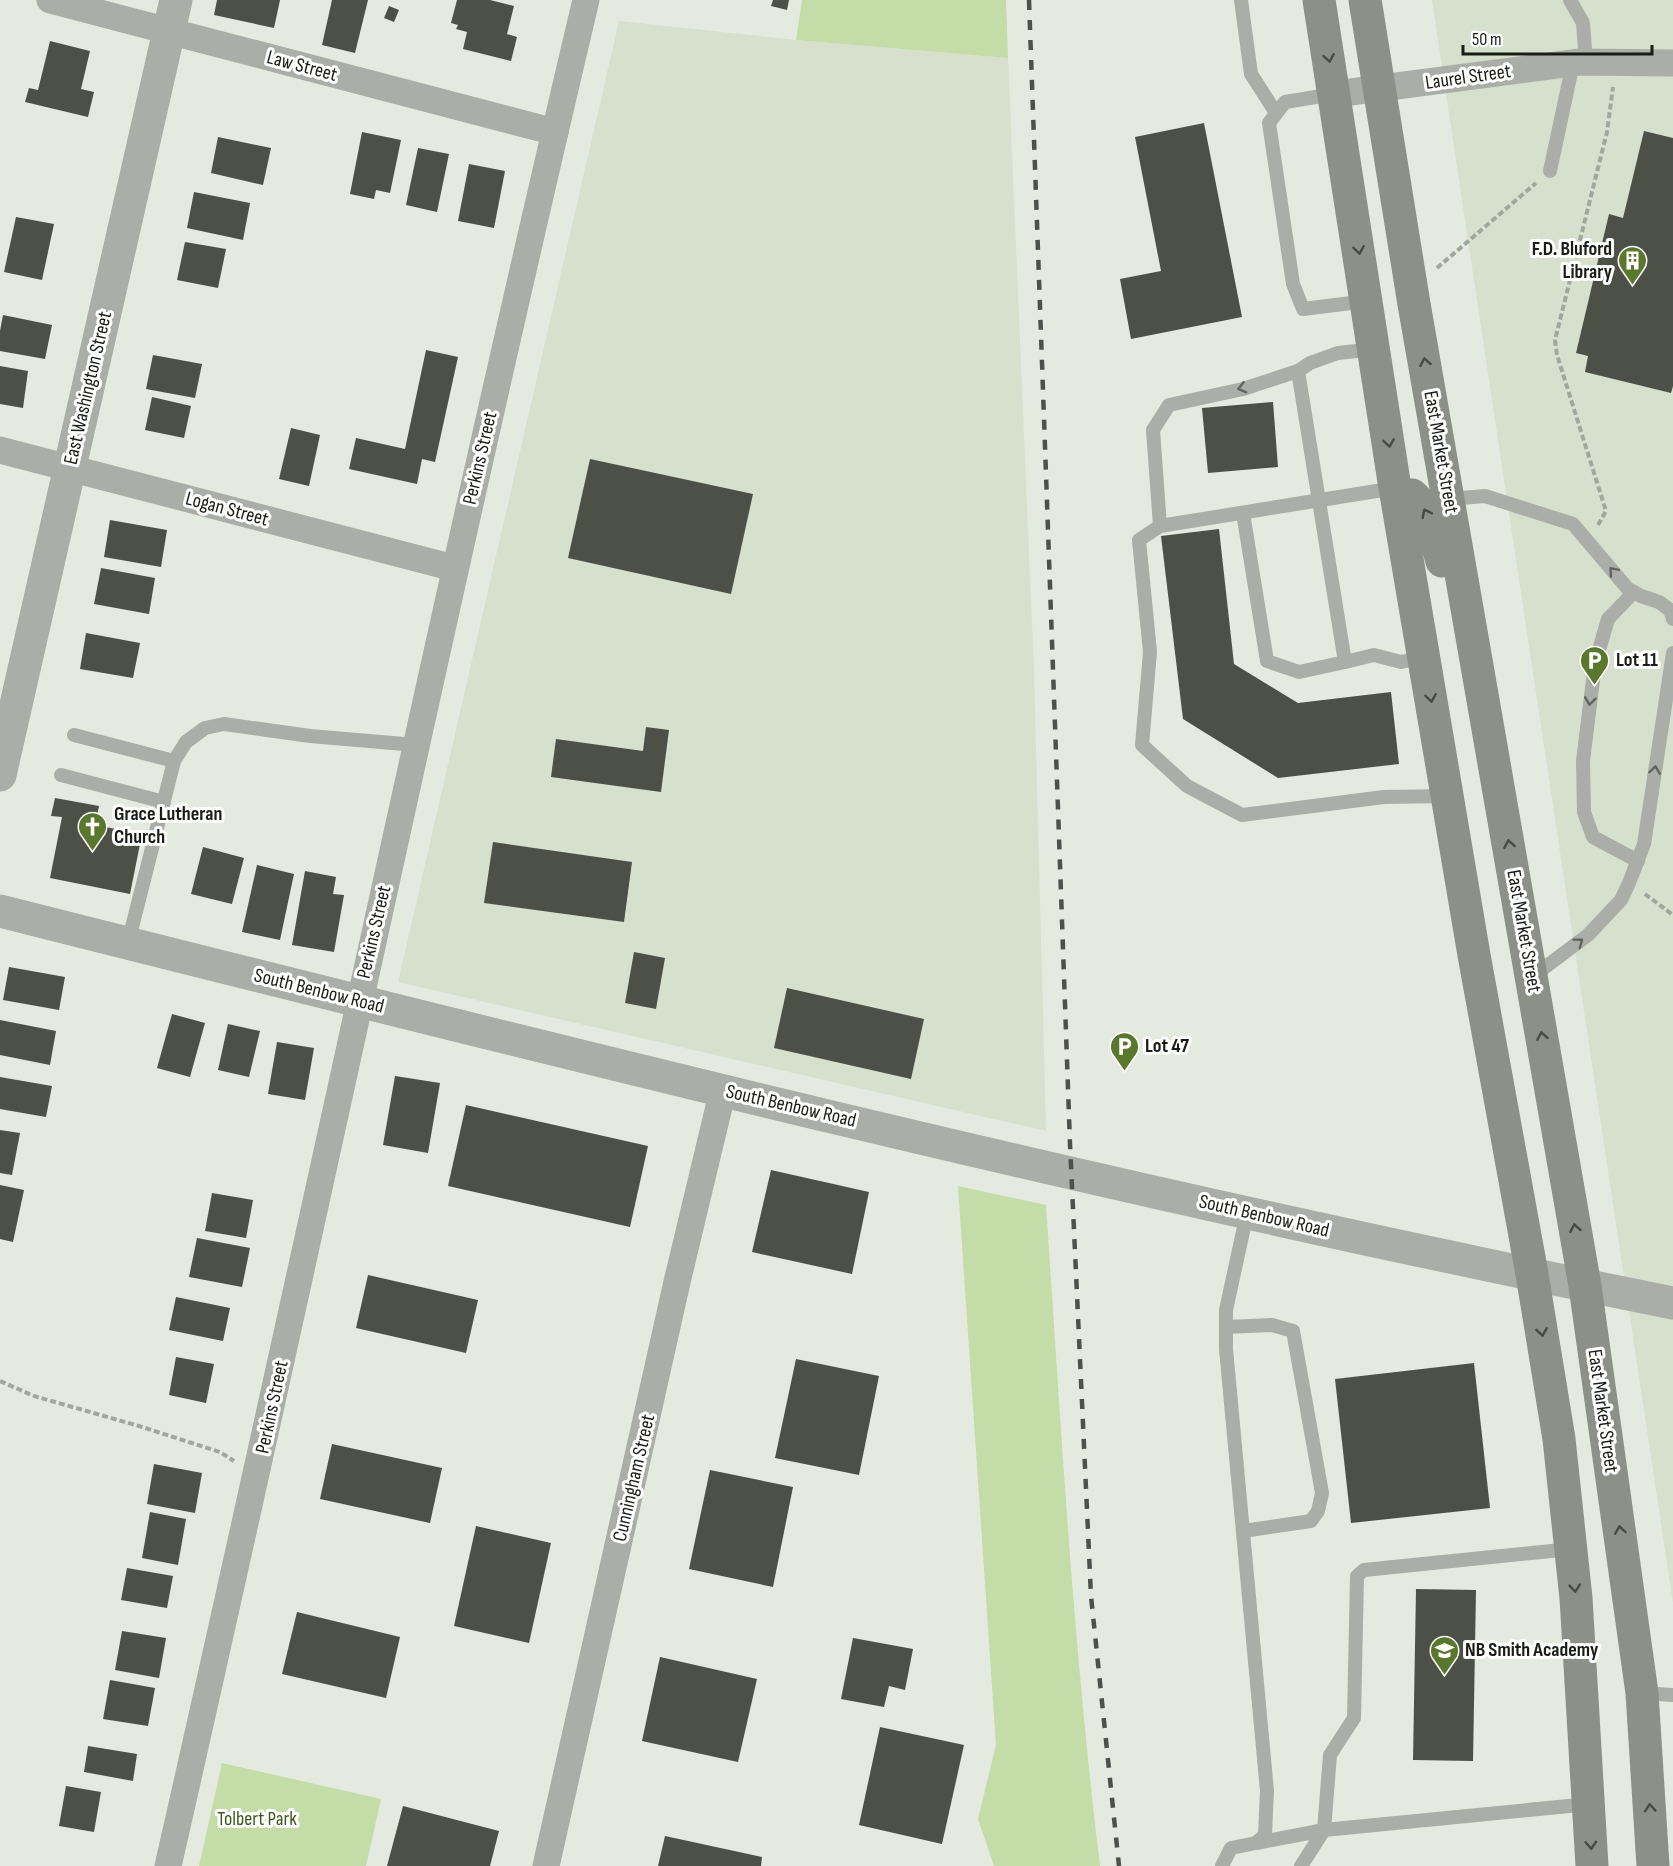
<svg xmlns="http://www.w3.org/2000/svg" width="1673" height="1866" font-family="'Sofia Sans Condensed',sans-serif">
<rect width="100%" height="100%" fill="#e4eadf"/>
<g fill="#d7dfcd">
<polygon points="1432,0 1673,0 1673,1603 1492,400"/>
<polygon points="619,21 796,40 1008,58 1034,671 1046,1131 398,982"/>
</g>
<g fill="#c4dca7">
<polygon points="802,0 1006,0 1008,58 796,40"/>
<path d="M958 1186 1046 1205C1061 1426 1073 1646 1100 1866H994L978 1819 996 1745Z"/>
<polygon points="222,1763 381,1799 366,1866 199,1866"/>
</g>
<g fill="#4c5047">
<polygon points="217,0 280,0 274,28 214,15"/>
<polygon points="332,0 368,0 355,53 322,45"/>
<polygon points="457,0 490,0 514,6 507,34 517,37 511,61 463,49 467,32 456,29 458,25 451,23"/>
<polygon points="773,0 789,0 787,10 771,6"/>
<polygon points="389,6 399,10 394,22 384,18"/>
<polygon points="50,41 90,51 81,89 94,92 88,117 25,102 29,88 38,90"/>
<polygon points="1204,123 1242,317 1131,339 1120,279 1161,271 1135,137"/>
<polygon points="1644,131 1673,138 1673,386 1671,393 1585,372 1588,356 1576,353 1609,214 1623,218"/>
<polygon points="362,132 401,140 390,193 376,190 374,199 350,194"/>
<polygon points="218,137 271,148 263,185 211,173"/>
<polygon points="418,148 449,154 437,212 406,205"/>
<polygon points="469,164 505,171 494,228 458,221"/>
<polygon points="194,192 250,203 243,240 187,228"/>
<polygon points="16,217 54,224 42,280 4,272"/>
<polygon points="185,242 226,249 218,288 177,280"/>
<polygon points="3,315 52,325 45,359 0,351 0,331"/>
<polygon points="426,350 458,357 435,462 422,459 417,484 349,469 356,438 405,449"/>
<polygon points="153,355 202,364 195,398 146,389"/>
<polygon points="0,366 28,371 23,408 0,404"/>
<polygon points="152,397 191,406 184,438 145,430"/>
<polygon points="1273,402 1278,467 1208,473 1202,408"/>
<polygon points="291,428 320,435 309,486 279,479"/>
<polygon points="590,459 753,494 731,594 568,558"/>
<polygon points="110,520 167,530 161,567 104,557"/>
<polygon points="1219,529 1234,664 1298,703 1391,692 1399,764 1278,778 1183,719 1161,536"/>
<polygon points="101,568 155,578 149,614 94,604"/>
<polygon points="86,633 140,643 133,678 80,669"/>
<polygon points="646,727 669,730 661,792 551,777 556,739 643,751"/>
<polygon points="55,798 99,806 95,825 142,834 130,894 50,878 62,817 51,816"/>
<polygon points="493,842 632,862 624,922 484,903"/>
<polygon points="203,847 244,858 232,904 191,894"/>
<polygon points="257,865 294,874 280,940 242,932"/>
<polygon points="305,871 336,877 333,894 344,895 334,952 292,945"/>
<polygon points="634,952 665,958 656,1009 625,1003"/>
<polygon points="9,967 65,977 59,1010 3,1000"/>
<polygon points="787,988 924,1019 911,1079 774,1048"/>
<polygon points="172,1014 205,1023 190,1077 157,1068"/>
<polygon points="0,1020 56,1031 50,1065 0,1055"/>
<polygon points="228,1024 260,1031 249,1077 218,1070"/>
<polygon points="277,1042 314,1048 305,1100 268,1094"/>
<polygon points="395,1076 440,1083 428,1153 383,1145"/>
<polygon points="0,1077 52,1086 46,1117 0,1109"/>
<polygon points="466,1105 648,1146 630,1227 448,1186"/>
<polygon points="0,1130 20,1133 12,1175 0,1173"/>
<polygon points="771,1170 869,1192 852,1274 752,1252"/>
<polygon points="0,1185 24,1190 13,1242 0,1239"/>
<polygon points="212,1193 253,1200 246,1238 205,1231"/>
<polygon points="197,1238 250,1248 242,1287 189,1277"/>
<polygon points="368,1275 478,1300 466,1353 356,1328"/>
<polygon points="176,1297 230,1308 223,1341 169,1330"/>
<polygon points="176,1357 214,1364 206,1403 169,1395"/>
<polygon points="796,1359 879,1376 859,1475 775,1458"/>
<polygon points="1474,1363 1490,1508 1351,1523 1335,1379"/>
<polygon points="332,1444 442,1468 430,1523 320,1499"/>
<polygon points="154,1464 202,1473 195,1513 147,1504"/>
<polygon points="710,1470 793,1487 773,1587 689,1569"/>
<polygon points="150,1512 186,1519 178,1565 142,1558"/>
<polygon points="476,1526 551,1543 529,1643 454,1626"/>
<polygon points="127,1568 173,1576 167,1608 121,1600"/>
<polygon points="1416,1589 1476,1590 1473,1761 1413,1760"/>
<polygon points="297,1612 400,1637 386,1698 282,1674"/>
<polygon points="122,1631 166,1638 159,1678 115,1670"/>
<polygon points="853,1638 913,1649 905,1690 889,1686 884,1707 841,1699"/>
<polygon points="660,1657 757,1679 738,1762 642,1741"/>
<polygon points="110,1680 155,1688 148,1726 103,1719"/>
<polygon points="880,1727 964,1745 942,1844 859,1825"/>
<polygon points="88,1746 137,1754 133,1781 84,1772"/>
<polygon points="66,1786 101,1792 94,1832 59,1826"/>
<polygon points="403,1806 499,1831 490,1866 387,1866"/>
<polygon points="665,1836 762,1857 761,1866 658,1866"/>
</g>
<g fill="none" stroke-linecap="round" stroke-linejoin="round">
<g stroke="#a2a79e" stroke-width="4" stroke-dasharray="6 3" stroke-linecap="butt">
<polyline points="1437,268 1536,183"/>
<polyline points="1598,525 1606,511 1557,355 1555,340 1607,132 1613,87"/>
<polyline points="1645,894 1673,915"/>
<polyline points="0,1381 34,1396 139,1426 220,1452 234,1461"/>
</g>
<g stroke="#abada8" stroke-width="14">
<polyline points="1241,0 1251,74 1276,113"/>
<polyline points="1570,0 1583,23 1586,62"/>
<polyline points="1334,94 1285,102 1269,123 1293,284 1303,309 1367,301"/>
<polyline points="1550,171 1573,63"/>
<polyline points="1298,371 1345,662 1374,655 1401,662 1424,657"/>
<polyline points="1395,488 1160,526 1139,540 1150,652 1142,745 1187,786 1242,815 1384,797 1447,796"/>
<polyline points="1449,499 1485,496 1573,524 1628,589 1641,596 1659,602 1670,610 1673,619"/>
<polyline points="1243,513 1267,661 1299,672 1345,662"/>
<polyline points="1160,526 1153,430 1169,405 1243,389 1298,371 1310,363 1338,353 1375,349"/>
<polyline points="1634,592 1608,619 1595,664 1583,761 1584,812 1593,837 1638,861"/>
<polyline points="74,735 174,761"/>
<polyline points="61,775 164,802"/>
<polyline points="128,943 174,761 186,742 205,728 224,724 310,736 416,745"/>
<polyline points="1532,977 1588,935 1621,900 1629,883 1644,844 1673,653"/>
<polyline points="1226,1327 1272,1325 1293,1331 1322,1493 1318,1511 1311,1521 1243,1531"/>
<polyline points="1642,1693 1673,1695"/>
<polyline points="1256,1843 1324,1830 1589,1804"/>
<polyline points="1222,1866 1231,1848 1256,1843 1265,1835 1267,1791 1226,1349 1226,1310 1247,1213"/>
<polyline points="1301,1866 1324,1830 1330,1755 1354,1718 1357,1576 1364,1570 1571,1549"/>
</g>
<g stroke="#abada8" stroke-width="27">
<polyline points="50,0 555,132"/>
<polyline points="1335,94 1580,62 1673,63"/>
<polyline points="0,450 454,568"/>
<path d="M168 1866C310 1244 439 620 586 0"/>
<polyline points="546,1866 677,1282 723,1090"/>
</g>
<g stroke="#abada8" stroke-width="33">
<polyline points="0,775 176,0"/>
<path d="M0 911C555 1051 1111 1191 1673 1303"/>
</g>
<g stroke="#8d9089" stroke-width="33">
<polyline points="1319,0 1395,488 1474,955 1532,1274 1559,1439 1576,1598 1592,1866"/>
<polyline points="1365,0 1414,304 1585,1286 1642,1693 1653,1866"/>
<polyline points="1397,496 1412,495 1427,510 1442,561"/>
</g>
<polyline stroke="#4e514b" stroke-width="4.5" stroke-dasharray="10 10" stroke-linecap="butt" points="1029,0 1070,1144 1091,1596 1119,1866"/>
</g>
<defs><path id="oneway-chevron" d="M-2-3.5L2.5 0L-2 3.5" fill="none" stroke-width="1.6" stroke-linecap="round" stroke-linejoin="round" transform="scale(1.5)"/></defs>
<g stroke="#484a45">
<use href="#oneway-chevron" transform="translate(1329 58) rotate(80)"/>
<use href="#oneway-chevron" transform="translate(1359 250) rotate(81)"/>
<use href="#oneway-chevron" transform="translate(1425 362) rotate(-100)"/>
<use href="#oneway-chevron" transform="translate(1389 443) rotate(81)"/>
<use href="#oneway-chevron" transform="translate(1426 513) rotate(-117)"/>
<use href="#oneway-chevron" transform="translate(1431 698) rotate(81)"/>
<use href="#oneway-chevron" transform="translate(1509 844) rotate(-100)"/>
<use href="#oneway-chevron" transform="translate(1542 1036) rotate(-100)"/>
<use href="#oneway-chevron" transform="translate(1575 1228) rotate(-100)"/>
<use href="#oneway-chevron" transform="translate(1542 1332) rotate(81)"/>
<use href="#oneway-chevron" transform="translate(1620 1530) rotate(-98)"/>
<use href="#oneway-chevron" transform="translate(1575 1588) rotate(84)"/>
<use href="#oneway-chevron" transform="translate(1650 1808) rotate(-94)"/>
<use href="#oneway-chevron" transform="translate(1591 1845) rotate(87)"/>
</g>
<g stroke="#626460">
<use href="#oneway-chevron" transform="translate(1242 388) rotate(165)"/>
<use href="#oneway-chevron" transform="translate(1613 571) rotate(-130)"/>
<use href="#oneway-chevron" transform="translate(1590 701) rotate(97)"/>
<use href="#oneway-chevron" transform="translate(1655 770) rotate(-82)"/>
<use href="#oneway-chevron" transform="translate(1579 942) rotate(-37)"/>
</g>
<defs>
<symbol id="building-pin" viewBox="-11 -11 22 30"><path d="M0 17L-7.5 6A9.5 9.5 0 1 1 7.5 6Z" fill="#59772d" stroke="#fff"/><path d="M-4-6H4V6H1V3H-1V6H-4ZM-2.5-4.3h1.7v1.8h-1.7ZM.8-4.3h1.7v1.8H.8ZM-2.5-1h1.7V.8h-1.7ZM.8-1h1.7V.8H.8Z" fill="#fff"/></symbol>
<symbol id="parking-pin" viewBox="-11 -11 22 30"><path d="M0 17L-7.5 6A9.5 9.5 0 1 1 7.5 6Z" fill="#59772d" stroke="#fff"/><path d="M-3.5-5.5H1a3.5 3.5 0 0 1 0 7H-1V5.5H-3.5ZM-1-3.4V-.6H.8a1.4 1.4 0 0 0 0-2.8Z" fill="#fff"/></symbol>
<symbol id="church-pin" viewBox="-11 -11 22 30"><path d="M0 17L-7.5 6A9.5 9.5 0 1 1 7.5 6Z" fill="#59772d" stroke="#fff"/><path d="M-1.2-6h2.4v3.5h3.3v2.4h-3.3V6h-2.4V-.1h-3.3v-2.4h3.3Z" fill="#fff"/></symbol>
<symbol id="school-pin" viewBox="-11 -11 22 30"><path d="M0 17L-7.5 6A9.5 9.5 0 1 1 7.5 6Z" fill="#59772d" stroke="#fff"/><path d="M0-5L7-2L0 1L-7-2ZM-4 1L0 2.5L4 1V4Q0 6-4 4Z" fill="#fff"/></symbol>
</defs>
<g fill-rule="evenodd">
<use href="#building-pin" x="1616" y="244" width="33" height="45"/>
<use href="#parking-pin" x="1578" y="644" width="33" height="45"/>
<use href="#church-pin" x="76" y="810" width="33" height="45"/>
<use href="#parking-pin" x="1108" y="1030" width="33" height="45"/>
<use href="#school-pin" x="1428" y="1634" width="33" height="45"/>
</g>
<g text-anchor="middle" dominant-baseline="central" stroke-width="6" stroke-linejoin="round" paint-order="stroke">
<g font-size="20" fill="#1a1c18" stroke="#fff">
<text transform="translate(302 66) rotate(15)">Law Street</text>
<text transform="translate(1468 77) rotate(-8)">Laurel Street</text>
<text transform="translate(88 388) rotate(-77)">East Washington Street</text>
<text transform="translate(1441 452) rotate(80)">East Market Street</text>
<text transform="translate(480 458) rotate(-77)">Perkins Street</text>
<text transform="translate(227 509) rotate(15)">Logan Street</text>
<text transform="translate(1524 931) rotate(80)">East Market Street</text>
<text transform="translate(374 932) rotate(-77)">Perkins Street</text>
<text transform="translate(319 991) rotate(14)">South Benbow Road</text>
<text transform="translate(791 1106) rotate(13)">South Benbow Road</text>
<text transform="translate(1264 1216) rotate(13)">South Benbow Road</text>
<text transform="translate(272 1407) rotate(-78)">Perkins Street</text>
<text transform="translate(1603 1411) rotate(82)">East Market Street</text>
<text transform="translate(634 1478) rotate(-77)">Cunningham Street</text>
</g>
<g font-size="20" font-weight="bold" fill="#1a1c18" stroke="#fff" text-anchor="start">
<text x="1612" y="249" text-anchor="end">F.D. Bluford<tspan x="1612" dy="23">Library</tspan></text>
<text x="1616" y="660">Lot 11</text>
<text x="114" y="814">Grace Lutheran<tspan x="114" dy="23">Church</tspan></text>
<text x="1145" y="1046">Lot 47</text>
<text x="1465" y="1650">NB Smith Academy</text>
</g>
<g font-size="20" fill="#3f571d" stroke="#fff">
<text x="257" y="1819">Tolbert Park</text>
</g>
</g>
<path d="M1463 45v9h189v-9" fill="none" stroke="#1a1c18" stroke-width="3"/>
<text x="1472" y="45" font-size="18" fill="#1a1c18" stroke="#ffffff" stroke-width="4.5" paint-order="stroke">50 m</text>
</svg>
